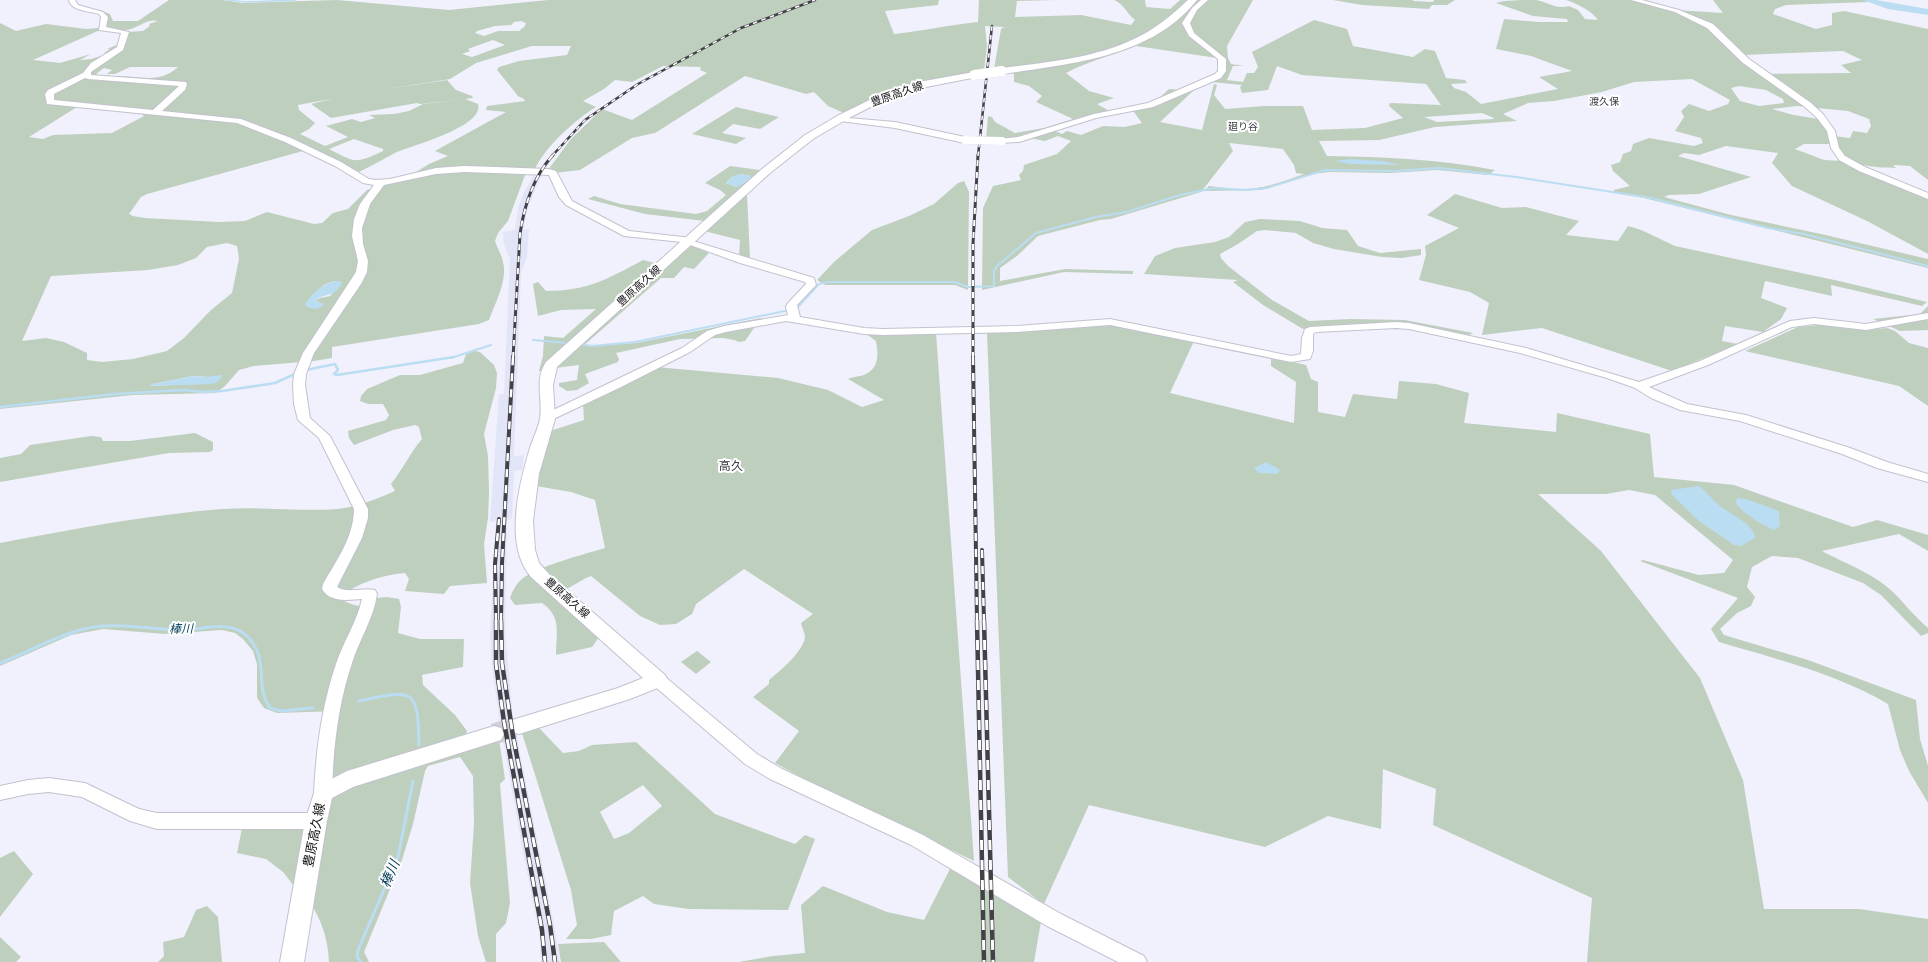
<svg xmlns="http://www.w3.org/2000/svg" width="1928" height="962" font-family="'Fira Sans','Noto Sans JP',sans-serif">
<rect width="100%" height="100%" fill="#f0f1fc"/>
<polygon fill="#e2e5f7" points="535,173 542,173 528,207 523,230 529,229 527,256 521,274 514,456 524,455 522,470 514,471 512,519 507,520 505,631 513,718 554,925 560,962 541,962 539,931 522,847 500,722 492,667 490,634 496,521 490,522 499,394 504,394 510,259 504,244 503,232 515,230 518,208 524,192"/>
<g fill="#bfcfbe" fill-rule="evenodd">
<path d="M169 0H223L242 3 337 0 449 10 548 0H939L938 5 885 11 894 34C922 31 949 25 978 22L979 0H1057L1017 1 1015 17 1081 15 1131 25 1135 20C1127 14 1124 4 1114 0H1145L1146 7 1170 9 1180 0H1253L1227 46 1228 58 1231 64 1244 66H1233L1227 80 1243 82 1247 73H1254L1258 67 1252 52 1314 20 1347 29 1353 46 1413 57 1425 49 1435 51 1446 78 1465 80 1467 83 1451 84 1454 88 1466 92 1481 104 1558 89 1539 77 1572 71 1531 56 1496 49 1504 19 1538 22H1568L1567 19 1533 16 1496 3C1505 0 1525 0 1536 0 1548 2 1557 10 1569 6L1578 10 1585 19 1598 20C1592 11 1576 3 1566 0H1638L1675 10 1723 13 1713 0H1864L1868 2 1786 5 1775 9 1773 14 1816 29 1832 25V13L1844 11 1928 29V180L1910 166 1893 165 1896 168C1875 167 1844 168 1838 144H1804L1795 149 1824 160 1843 161 1928 196V254L1869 222 1792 186 1772 163 1778 153 1726 146 1699 155 1684 153 1678 156 1751 177 1699 194 1669 195 1664 197 1731 215 1821 234 1928 259V268L1644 198 1614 193V190L1630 186 1613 171 1611 165 1620 162 1623 154 1631 151 1633 144 1649 138 1694 146 1703 143 1701 138 1675 131 1684 117 1681 111 1689 104 1709 111 1728 104 1730 100 1692 79 1634 82 1602 92 1554 101 1528 103 1503 114 1517 121 1435 127 1379 140 1319 141 1327 156C1385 157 1437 159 1495 170L1488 175 1438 170 1390 173 1330 172 1312 174 1261 190 1204 191 1209 186C1220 187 1232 189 1243 189 1264 189 1285 181 1304 174L1296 173 1294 165 1283 149 1229 143 1233 151 1201 192 1111 219 1100 220 1038 236 1017 256 1000 268V281L1065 269 1133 271V274L1064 272 982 290 983 208 993 186 1021 180 1019 175 1023 171 1024 165 1057 154 1071 141 1058 136 1045 141 1030 138 986 139 988 116 992 117 995 122 1015 133 1044 128 1073 119 1036 102 1042 96 1029 86 1014 82V74L1006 68 994 69 1001 29 1004 27 985 26 987 46 984 71 945 77 844 113 828 106 814 92 806 94 745 76 655 133 632 138 580 170 554 173 548 170 571 139 602 109 632 120 707 73 700 70 701 67 663 66 632 82 615 80 604 89 583 101 596 107C577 118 544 148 535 169L531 170 525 175 508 221 498 233 495 241C497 248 502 255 503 262 508 280 495 303 489 320L479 324 332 347V358L314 361 254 366 239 370 225 386 216 393 133 395 0 409V23L16 31 46 24 86 29 98 28 100 30 33 60 60 63 91 54 80 60 91 59 107 54 104 53 110 49H107L119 44 128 32 143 31 150 26 149 24 158 21C147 18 137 29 126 30 118 31 110 29 103 27L102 12 99 10 110 14 113 21H138ZM521 21 526 23 525 26 519 31H498L484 36 475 33 477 31 495 26 511 25 514 22ZM493 40 505 45 472 57 462 54 470 51 468 49ZM532 46H571L567 55 519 61 499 67 497 70 518 96 524 99 525 101 487 106 486 110 506 112 435 151 448 156 429 164 403 180 367 190 348 209 333 213 322 223 314 224 267 212 245 221 219 222 145 218 133 216 129 214 141 197 147 194 303 151 314 150 359 172C372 166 383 159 395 153 410 146 485 127 478 104L465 99 473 98 472 96 456 90 447 80 381 90 450 79 476 63ZM1136 46 1217 58 1220 69 1216 75 1202 81 1242 85 1240 87 1242 93 1268 90 1277 66 1302 75 1426 84 1441 105 1390 103 1389 106 1403 118 1365 128 1312 130 1303 106H1264L1225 109 1214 95 1217 85 1214 84 1202 130 1160 122 1193 91 1169 89 1156 101 1131 108 1142 123 1125 127 1103 126 1081 135 1067 131 1062 134 1055 131 1076 124 1079 122 1113 113 1097 104 1114 98 1089 91 1066 73C1088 61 1112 56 1136 46ZM1843 51 1862 60 1841 65 1851 73 1766 74 1743 55ZM130 67H178C160 84 139 76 118 76 111 76 102 78 96 74L104 68 112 70 107 74H115ZM1739 86 1766 90 1783 99 1784 103 1759 106 1740 101 1731 88ZM331 99 311 104 331 118 417 103 420 104 465 99 423 104 409 111 394 114 369 115 375 118 361 122 352 119 326 126 348 137 325 146 300 134 309 129 315 123 299 110 298 105ZM1797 106 1848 111 1869 119 1871 126 1867 133 1853 131 1850 138 1834 136 1825 120 1794 115 1772 109ZM77 107 139 112 144 116 112 133 53 135 43 139 29 137ZM1482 113 1494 118 1493 119 1437 122 1424 117ZM354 139 383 149V151C355 164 356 163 329 149ZM227 243 237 246 239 259 232 293 211 310 184 338 167 351 133 359 102 362 87 360V353L64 342 46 338 22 341 51 276 148 270 178 265 196 258 207 247ZM334 281 341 284 330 296 320 298 315 301 323 304 310 308 315 293 324 285ZM193 376 209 377 197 384 150 386 153 384Z"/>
<polygon points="1333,0 1413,0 1413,1 1433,2 1434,0 1455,0 1447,5 1432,5 1429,9 1362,5"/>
<polygon points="736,107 779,117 760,129 733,124 722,133 746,138 736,144 692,134"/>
<path d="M730 166 760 170 751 181 705 221 645 214 588 199 594 196 620 204 696 214 707 211 726 195 720 190 705 183ZM740 174 751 176V178L737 187 726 183 732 177Z"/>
<polygon points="964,181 969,192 968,290 955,285 825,285 817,280 834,262 872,230 909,216 934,204 958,183"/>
<polygon points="747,194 750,259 739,256 740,240 704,231"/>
<path d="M1455 194 1502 208 1526 207 1579 221 1566 235 1618 241 1628 226C1645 230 1659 239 1675 246L1839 281 1927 302 1922 306 1831 285 1832 296 1765 281 1761 298 1787 308 1781 319 1763 332 1725 326 1722 341 1738 344 1672 371 1542 328 1482 335 1489 303 1470 292 1419 280 1426 255 1425 246 1459 228 1427 215Z"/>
<polygon points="1260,219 1300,221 1322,228 1347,230 1358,246 1380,253 1421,249 1421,255 1402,258 1382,257 1334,249 1313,243 1296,233 1265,230 1257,231 1238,244 1220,254 1221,258 1228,266 1272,300 1309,321 1350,319 1405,320 1473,333 1467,336 1410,324 1313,327 1303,329 1263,305 1233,282 1238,280 1144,274 1155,256 1175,248 1215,242 1229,237 1245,222"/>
<polygon points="690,245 709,253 694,269 684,267 674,278 661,278 583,346 636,343 761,318 745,341 739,342 734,340 723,338 680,339 616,353 619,359 618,362 585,374 589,383 577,390 567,391 559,386 559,383 577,380 579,365 555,368"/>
<path d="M643 260 655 263 553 357 542 371H539L543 356 544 336 563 338 596 309 561 310 538 316 533 284 538 282 546 291C587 291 608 279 643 260Z"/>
<polygon points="1928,306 1928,330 1900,331 1873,319 1920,314"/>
<path d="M1106 324 1194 341 1170 393 1294 423 1296 382 1271 366V357L1306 365 1311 379 1318 382V412L1345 417 1353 394 1397 399 1399 381 1436 384 1469 393 1464 423 1556 432 1557 413 1650 434 1654 477 1734 485 1853 527 1877 520 1928 535V551L1899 534 1822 551C1846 564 1875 574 1894 593 1906 605 1915 617 1928 628V633L1921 636 1881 595 1863 583 1798 558 1772 556 1752 567 1747 587 1755 597 1751 606 1737 613 1720 629 1724 635 1808 660 1916 700 1920 739 1928 766V803L1909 771 1900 750 1888 704C1837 674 1776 659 1719 642L1711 629 1738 598 1640 561 1643 560 1699 575 1724 573 1733 560 1655 495 1629 490 1606 494H1538L1601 551 1700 678 1743 780 1764 909H1859L1928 919V962H1587L1592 898 1433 825 1436 789 1383 769 1381 829 1328 816 1265 847 1089 805 1044 904 1034 962H739L773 956 805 953 801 905 823 886 887 912 924 920 952 865 1042 903 1008 877 987 333Z"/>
<polygon points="1820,325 1865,330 1887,328 1895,331 1909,343 1928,348 1928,406 1899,386 1745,351 1798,327"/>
<path d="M865 333H936L974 861 810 782 775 763 799 731 753 697 769 684V680C780 671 805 650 805 636 804 632 802 627 801 623L813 614 744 569 696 604 692 614 676 624 660 625 640 616 591 576 586 578 558 594 601 634 592 647 556 655C556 632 562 617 542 603L515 605 510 598C513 589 518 581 526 576 543 565 585 554 605 548L595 500 571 492 536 486 550 431 584 420 583 403 656 367 778 378 828 390 862 407 884 400 848 379C854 376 860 377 866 374 880 367 878 353 876 341Z"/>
<path d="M475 351 480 352 494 365 497 373 496 388 484 434 488 456 489 492 488 518 484 544 487 583 450 586 444 594 405 591 409 579 405 573C381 575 357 583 339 598 351 605 359 608 373 605L377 598 387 597 399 599 401 607 398 633 420 639H464L463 667 422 675 423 685 455 715 467 731 464 739 334 779 328 773 339 711 277 713 264 708 257 698V664L253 651 243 639 235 633 222 630 165 634 103 629 71 635 0 666V543C73 529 147 515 222 509 261 506 300 512 337 509 358 507 376 499 395 491L391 484C403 469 410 453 422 439L419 427 415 425 393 430 354 445 349 438 348 431 386 420 389 415 383 404H368L360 401 361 396 367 389 400 375H420L463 363 466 354Z"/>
<polygon points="195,433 213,442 213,450 210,452 169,453 0,482 0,458 21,454 30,445 91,436 101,437 103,441 130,441"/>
<polygon points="697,651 711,662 696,674 681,662"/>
<path d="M539 728 563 753 579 751 592 745 636 742 715 814 795 844 805 835 815 839 788 910 689 909 654 904 643 896 614 911 611 935 591 939H566L577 925 571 890 522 733ZM643 785 662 806 629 833 614 839 600 812Z"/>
<path d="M499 739 505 779 500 784 510 903 506 923 496 934V962H486L478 936 470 883 474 824 473 776 460 757 428 766 425 771 413 824 402 860 364 952 369 962H329C328 940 322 919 309 902L327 806 333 795 340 790Z"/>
<polygon points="242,828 305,829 294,886 283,872 266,859 237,853"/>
<polygon points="14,851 33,874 0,917 0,858"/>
<polygon points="207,906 218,917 222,962 158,962 164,956 163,942 184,937 196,910"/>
<polygon points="0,937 21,957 16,962 0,962"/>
<polygon points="604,942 621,962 561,962 558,944"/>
</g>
<g fill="#bbddf2">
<polygon points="1350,159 1382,161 1400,165 1349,164 1335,161"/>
<polygon points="740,174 751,176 751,178 737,187 726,183 732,177"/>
<path d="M338 281 342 282C335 299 324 292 315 301L324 304 322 307 315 309 305 306C308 295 327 281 338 281Z"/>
<path d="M221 375H222C221 381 216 383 211 384L149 386 153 384 193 376 205 377Z"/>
<polygon points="1266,462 1280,470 1277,474 1259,473 1254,468"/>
<path d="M1699 486C1707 492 1713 500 1720 506 1730 514 1755 525 1755 538L1741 546 1734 545 1699 521 1672 495 1671 490Z"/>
<path d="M1737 498 1746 499 1779 511 1780 526 1774 530C1764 526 1740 512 1736 503Z"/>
</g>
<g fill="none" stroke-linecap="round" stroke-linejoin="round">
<polyline stroke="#bbddf2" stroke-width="1.5" points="228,0 245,2 296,0"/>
<g stroke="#bbddf2" stroke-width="2">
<polyline points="797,308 819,284 828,282 955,282 968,287 994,286 994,271 997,266 1036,233 1096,217 1127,212 1180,195 1214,188 1246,190 1267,188 1325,170 1396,171 1439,168 1516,177 1651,198 1768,228 1804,234 1928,266"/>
<polyline points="533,340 568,343"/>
<polyline points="580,344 592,346 635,342 785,311"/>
<polyline points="451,358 491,345"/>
</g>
<g stroke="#bbddf2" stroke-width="2.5">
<polyline points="306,370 335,364 338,370 334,374 337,375 454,357"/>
<polyline points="0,407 115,394 184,390 201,392 222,391 275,383 297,373"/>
</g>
<g stroke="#bbddf2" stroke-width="3">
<path d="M0 663C28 652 55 636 84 629 117 621 149 630 181 630 196 630 212 625 227 627 235 628 242 631 248 637 270 660 254 686 270 708L281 711 313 708"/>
<path d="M359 701C413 690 418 686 419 745"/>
<polyline points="361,962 357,957 358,950 398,857 413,781"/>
</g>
<polygon fill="#bbddf2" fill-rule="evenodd" points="1863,0 1876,0 1928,9 1928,15 1888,9"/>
<polyline stroke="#cfd0da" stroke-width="21" stroke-dasharray="21 10" stroke-linecap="butt" points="494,734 519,726"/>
<defs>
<g id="minor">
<path d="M69 0H75L78 5 103 12 108 17 106 27 129 32 123 50 91 72V75L186 82 187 84 185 90 162 111 241 119 291 138 341 162 369 179 376 180 390 179 436 168 464 166 549 169 556 171 572 201 629 231 692 238 693 241 814 278 816 285 797 305 800 317 864 328 883 329 1017 326 1110 319 1291 356 1301 354 1302 338 1305 329 1310 327 1396 322 1409 323 1526 348 1639 382 1700 361 1790 321 1814 318 1866 324 1928 313V319L1866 330 1814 324 1792 327 1708 365 1649 387 1687 404 1746 415 1850 448 1887 462 1928 474V482L1877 468 1842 454 1740 421 1680 410 1651 398 1635 388 1607 378 1520 353 1409 329 1396 328 1316 332 1313 334V351L1310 359 1291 362 1110 325 1017 332 883 335 864 334 786 321 726 332 715 335 690 352 619 388 547 422 541 418 543 415 682 348 707 331 724 326 788 315 786 307 787 304 806 284 805 282 740 263 682 242 624 236 566 205 559 197 549 175 464 172 436 174 384 185 370 204 362 228 363 244 368 261 367 272 361 284 314 353 306 374 305 385 310 418 330 436 368 509V518L362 538 337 587C347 594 363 587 375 590L377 594C374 618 359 640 352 663 338 705 333 749 332 793L329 798 323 800 317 798 314 793C316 750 322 705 336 664 343 642 357 622 362 599 348 600 330 603 322 589L323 584C336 561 354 537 354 509L319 438 298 420 294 404 293 385 294 374 303 353 356 272 358 261 352 236 354 219 360 204 374 185 363 183 335 166 285 142 237 123 47 104 45 94 48 90 83 73 91 63 117 47 121 33 99 30 101 17 99 14C89 11 71 11 69 0ZM85 78 88 79 179 86 153 110 54 100V94Z"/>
<polygon points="1201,0 1208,0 1197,10 1190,23 1194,33 1226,59 1226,71 1221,78 1153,107 1096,118 1019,142 999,143 999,139 1018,137 1094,114 1148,103 1215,74 1218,71 1218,59 1189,36 1182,23 1192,8"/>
<polygon points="1631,0 1642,0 1679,10 1713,24 1749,59 1811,103 1823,114 1835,131 1839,148 1845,156 1865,167 1928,193 1928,199 1859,171 1839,160 1831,148 1827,131 1817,118 1805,107 1743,63 1707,28 1675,12"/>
<polygon points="837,117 895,122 965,137 969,140 965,143 895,128 840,121 837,121"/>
<polygon points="658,674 664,676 757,754 782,769 923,835 1061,914 1144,956 1147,962 1118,962 1047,926 911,845 770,779 745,764 652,684 650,680 652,676"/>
<polygon points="49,778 85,783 139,809 157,813 316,813 322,816 325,821 322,826 316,829 157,829 130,821 82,797 49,792 28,794 0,800 0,786 28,780"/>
</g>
<g id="major">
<path d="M1188 0H1197C1151 58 1069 64 1002 74L997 71 1002 68C1049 62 1099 58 1142 35 1159 26 1174 13 1188 0Z"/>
<path d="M974 72 979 75 977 77 921 88 890 97 847 119 813 139 770 173 557 367 553 385 555 419 539 474 533 521 535 550 539 563 550 575 665 675 668 680 665 685 630 699 519 734 512 732 509 726 512 720 618 688 643 678 532 578C503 547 519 484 530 448 533 438 538 429 540 419 543 399 534 380 546 362L762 169 805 135 839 115 884 93 919 82Z"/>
<polygon points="494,726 501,728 504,734 501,740 353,787 332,798 327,821 304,962 280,962 305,821 316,787 347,771"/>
</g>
</defs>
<use href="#minor" stroke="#c1c2cd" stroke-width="2"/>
<use href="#major" stroke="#c1c2cd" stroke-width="2"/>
<use href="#minor" fill="#fff" fill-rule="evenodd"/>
<use href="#major" fill="#fff" fill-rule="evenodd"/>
<defs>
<g id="rail-far3">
<polyline points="552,156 585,120 638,84 741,28 815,0"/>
<polyline points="978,156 992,26"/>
</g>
<g id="rail-far2">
<path d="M513 358 520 234C524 206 534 176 553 155"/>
<polyline points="973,358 973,244 978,155"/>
</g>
<g id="rail-far1">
<polyline points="973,357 977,621"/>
<polyline points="982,550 984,621"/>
<polyline points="496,621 495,564 499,519"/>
<polyline points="501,621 502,563 513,357"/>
</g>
<g id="rail">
<polyline points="496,620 496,664 504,722 542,930 545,962"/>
<polyline points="501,620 502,663 513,736 550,925 555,962"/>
<polyline points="977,620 984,962"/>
<polyline points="984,620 993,962"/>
</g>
</defs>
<use href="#rail-far3" stroke="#414147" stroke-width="2.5"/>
<use href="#rail-far2" stroke="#414147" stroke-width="3"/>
<use href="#rail-far1" stroke="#414147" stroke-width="4"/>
<use href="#rail" stroke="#414147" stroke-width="4.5"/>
<use href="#rail-far3" stroke="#fff" stroke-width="1.5" stroke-dasharray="4.5" stroke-linecap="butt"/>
<use href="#rail-far2" stroke="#fff" stroke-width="2" stroke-dasharray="6" stroke-linecap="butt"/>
<use href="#rail-far1" stroke="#fff" stroke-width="2.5" stroke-dasharray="8" stroke-linecap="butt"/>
<use href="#rail" stroke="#fff" stroke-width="3" stroke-dasharray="10" stroke-linecap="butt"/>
<defs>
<polyline id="minor-bridge" points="965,140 1002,141"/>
<polyline id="major-bridge" points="974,75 1002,71"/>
</defs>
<use href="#minor-bridge" stroke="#c1c2cd" stroke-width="8" stroke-linecap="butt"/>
<use href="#major-bridge" stroke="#c1c2cd" stroke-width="10" stroke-linecap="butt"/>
<use href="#minor-bridge" stroke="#fff" stroke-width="8"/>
<use href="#major-bridge" stroke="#fff" stroke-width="10"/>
</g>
<g text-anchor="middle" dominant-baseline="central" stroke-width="4" stroke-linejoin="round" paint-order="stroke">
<g font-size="10" fill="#383941" stroke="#fff">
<text x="1604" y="102">渡久保</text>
<text x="1243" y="127">廻り谷</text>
</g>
<g font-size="11" fill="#121216" stroke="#fff">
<text transform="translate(897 94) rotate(-19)">豊原高久線</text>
<text transform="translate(639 286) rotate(-42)">豊原高久線</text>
<text transform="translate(567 598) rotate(41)">豊原高久線</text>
</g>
<g font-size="12" fill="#383941" stroke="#fff">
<text x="731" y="466">高久</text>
</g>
<g font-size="12" font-style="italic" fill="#003f5c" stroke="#fff">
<text transform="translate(181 629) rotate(-1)">棒川</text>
</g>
<g font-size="13" fill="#121216" stroke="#fff">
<text transform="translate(314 835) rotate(-79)">豊原高久線</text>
</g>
<g font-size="14" font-style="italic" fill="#003f5c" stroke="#fff">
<text transform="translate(390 874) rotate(-67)">棒川</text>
</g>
</g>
</svg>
